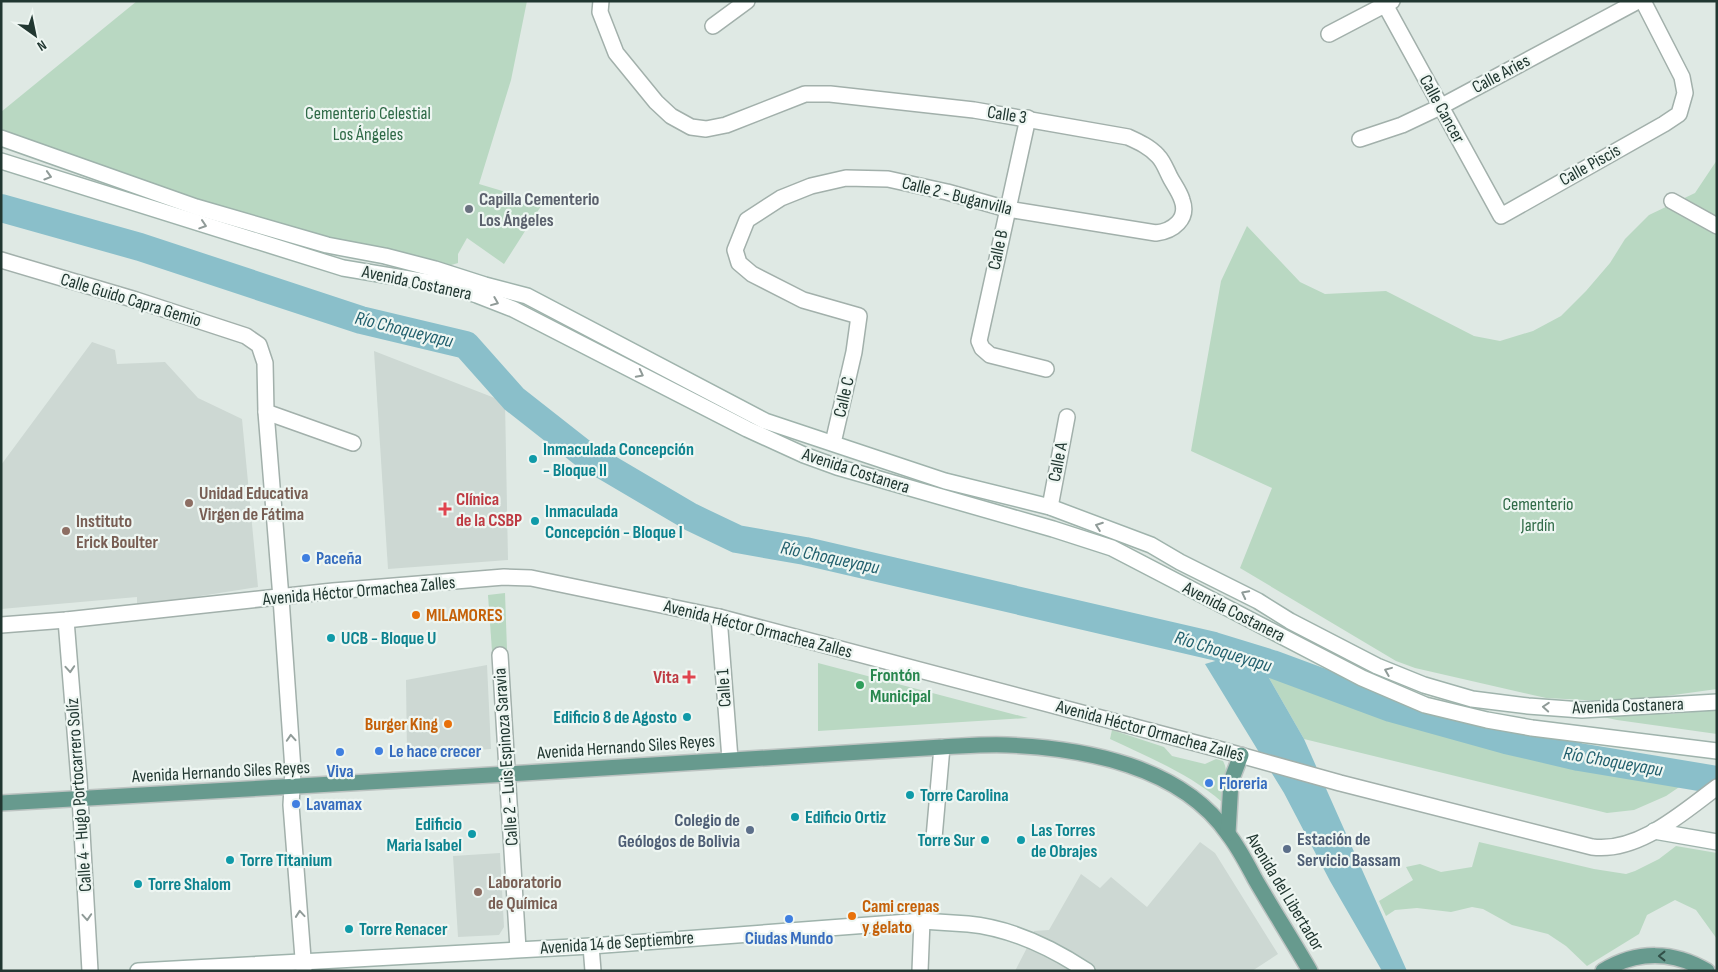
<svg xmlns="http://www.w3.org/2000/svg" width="1718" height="972" font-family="'Sofia Sans Condensed',sans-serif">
<rect width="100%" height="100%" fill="#dfe9e4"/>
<g fill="#cdd8d3">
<polygon points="92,342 115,350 117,364 165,362 198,398 242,419 258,587 137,606 137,597 1,609 1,465"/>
<polygon points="374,351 505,402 508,560 388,569"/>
<polygon points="487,665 491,749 407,755 406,680"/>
<polygon points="1200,842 1215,853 1278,954 1252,971 1015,971 1031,940 1034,931 1049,930 1081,874 1100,888 1111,877 1147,907"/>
<polygon points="500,853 504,927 499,935 458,937 453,856"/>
</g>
<g fill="#b9d8c2">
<polygon points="137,1 527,1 511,80 479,184 543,203 504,264 467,238 458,254 458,263 448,266 309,237 72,156 1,129 1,112"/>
<polygon points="1717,160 1717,689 1623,702 1546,698 1415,668 1396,661 1240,568 1272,488 1191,451 1221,281 1247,226 1300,282 1325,294 1386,291 1474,336 1500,341 1533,331 1561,316 1586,291 1610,263 1625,239 1649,215 1695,193"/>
<polygon points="505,593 507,650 492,651 488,595"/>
<polygon points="1253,650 1406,712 1462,729 1573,759 1645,771 1694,777 1666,796 1634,810 1607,813 1304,739"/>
<polygon points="818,663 1028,718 818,731"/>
<polygon points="1717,710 1717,734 1617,720 1584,713 1671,714"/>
<path d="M1112 730 1164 747 1172 756 1205 764 1216 759 1223 761C1229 772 1224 778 1222 789 1221 793 1222 798 1222 802 1190 774 1148 757 1110 739Z"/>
<polygon points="1479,842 1594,869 1626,874 1635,871 1659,859 1676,846 1717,853 1717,939 1696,910 1675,900 1647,915 1639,934 1587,966 1566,946 1548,934 1512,925 1483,909 1472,907 1451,912 1417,908 1395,910 1386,916 1379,901 1413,880 1406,867 1420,864 1441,872 1472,867"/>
</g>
<polygon fill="#8abfca" points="1253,650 1304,739 1407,971 1382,971 1330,881 1284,793 1205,664"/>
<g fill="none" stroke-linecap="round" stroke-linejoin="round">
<polyline stroke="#8abfca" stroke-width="28" points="1,208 140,247 361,320 466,345 514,399 584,454 691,517 737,539 805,551 1214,646 1272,664 1391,708 1506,740 1579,757 1717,780"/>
<defs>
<g id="minor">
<path d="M601 1 600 12 616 53 656 102 671 116 691 127 706 129 726 125 805 94H830L974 110 1128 137C1139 142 1150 147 1158 156 1164 162 1167 172 1171 179 1175 186 1180 193 1182 200 1189 219 1173 231 1156 233L1007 209 947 192 888 179 846 178 811 186 781 198 747 220 735 250 739 263 752 274 803 300 859 316 854 352 833 443"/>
<polyline points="1383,1 1501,216 1664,124 1679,114 1685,93 1682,77 1643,1"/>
<polyline points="713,26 747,1"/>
<polyline points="1329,34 1392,1"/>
<polyline points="1028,118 979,341 982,348 990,355 1046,369"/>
<polyline points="1360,139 1402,125 1440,107 1638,1"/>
<polyline points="1672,201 1717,226"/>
<polyline points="1,260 136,300 246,336 259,345 265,363 266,412 281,598 293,770 291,805 304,971"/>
<polyline points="266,412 353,443"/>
<polyline points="1050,507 1067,417"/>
<polyline points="719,617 730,759"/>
<polyline points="66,620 79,780 90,971"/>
<polyline points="500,655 518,949"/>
<polyline points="934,838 942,747"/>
<polyline points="591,946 593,971"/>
<polyline points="920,971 922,921"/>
</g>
<path id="tertiary" d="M1 625 66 620 333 591 504 577 531 578 719 617 1222 750 1340 783 1592 847C1638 853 1682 813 1717 787"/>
<g id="secondary">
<polyline points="1,138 196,207 327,245 385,256 435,269 485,285 527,296 765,421 945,481 1050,507 1151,545 1180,562 1258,601 1290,621 1377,666 1424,685 1472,699 1528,706 1582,710 1717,702"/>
<polyline points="1,161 343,268 445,285 477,295 513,309 747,429 804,455 837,467 1053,529 1112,548 1362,678 1425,705 1487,720 1532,728 1717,751"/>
<polyline points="1654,831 1717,842"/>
<path d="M138 971 591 946 922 921C937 922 953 923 968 924 1011 928 1052 948 1087 971"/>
</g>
<g id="primary">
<path d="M1 803 508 774 942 747C964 746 986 744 1007 745 1084 748 1181 766 1228 834 1239 848 1247 864 1255 879 1273 910 1292 940 1310 971"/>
<polyline points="1228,833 1231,781 1241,755"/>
<path d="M1603 971C1637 950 1674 951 1707 971"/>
</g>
</defs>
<use href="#minor" stroke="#a2b0ab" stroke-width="18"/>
<use href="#tertiary" stroke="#a2b0ab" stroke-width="18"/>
<use href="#secondary" stroke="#9fb3ac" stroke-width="18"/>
<use href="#primary" stroke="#bcc3c1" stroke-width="18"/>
<use href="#minor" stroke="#fff" stroke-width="15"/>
<use href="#tertiary" stroke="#fff" stroke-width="15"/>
<use href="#secondary" stroke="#fff" stroke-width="15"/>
<use href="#primary" stroke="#679a8e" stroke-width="15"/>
</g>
<defs><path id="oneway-chevron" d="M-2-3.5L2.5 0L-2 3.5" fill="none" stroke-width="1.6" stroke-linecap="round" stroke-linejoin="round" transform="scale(1.25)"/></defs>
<g stroke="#909b98">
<use href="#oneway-chevron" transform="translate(48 176) rotate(17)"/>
<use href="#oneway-chevron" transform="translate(203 225) rotate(18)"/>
<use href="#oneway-chevron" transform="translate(495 302) rotate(22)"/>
<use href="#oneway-chevron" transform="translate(640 374) rotate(27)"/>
<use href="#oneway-chevron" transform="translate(1099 526) rotate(-160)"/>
<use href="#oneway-chevron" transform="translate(1245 594) rotate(-153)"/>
<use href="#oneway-chevron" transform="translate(70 669) rotate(86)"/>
<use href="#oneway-chevron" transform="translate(1388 671) rotate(-158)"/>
<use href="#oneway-chevron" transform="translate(1546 707) rotate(-176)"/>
<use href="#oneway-chevron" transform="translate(291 738) rotate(-94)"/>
<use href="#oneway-chevron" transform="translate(300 914) rotate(-95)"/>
<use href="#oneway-chevron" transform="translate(87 917) rotate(86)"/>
</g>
<use stroke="#325048" href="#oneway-chevron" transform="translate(1662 956) rotate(-180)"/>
<circle fill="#6b7280" stroke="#eef6f2" stroke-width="2" cx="469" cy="209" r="5"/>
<g fill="#0f9aa8" stroke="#eef6f2" stroke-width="2">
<circle cx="533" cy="459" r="5"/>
<circle cx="535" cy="521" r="5"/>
<circle cx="331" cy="638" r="5"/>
<circle cx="687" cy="717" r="5"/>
<circle cx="910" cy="795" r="5"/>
<circle cx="795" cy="817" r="5"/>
<circle cx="472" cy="834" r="5"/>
<circle cx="985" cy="840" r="5"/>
<circle cx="1021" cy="840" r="5"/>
<circle cx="230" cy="860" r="5"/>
<circle cx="138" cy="884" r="5"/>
<circle cx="349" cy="929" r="5"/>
</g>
<g fill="#8d6e63" stroke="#eef6f2" stroke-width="2">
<circle cx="189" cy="503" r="5"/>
<circle cx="66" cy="531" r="5"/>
<circle cx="478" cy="892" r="5"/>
</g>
<g fill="#e0444e" stroke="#eef6f2" stroke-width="2">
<path d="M442.5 501.5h5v5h5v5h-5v5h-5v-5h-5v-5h5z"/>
<path d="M686.5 669.5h5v5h5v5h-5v5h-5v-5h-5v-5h5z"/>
</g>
<g fill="#3f7fe0" stroke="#eef6f2" stroke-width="2">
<circle cx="306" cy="558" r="5"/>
<circle cx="379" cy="751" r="5"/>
<circle cx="340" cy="752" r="5"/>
<circle cx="1209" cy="783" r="5"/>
<circle cx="296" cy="804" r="5"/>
<circle cx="789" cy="919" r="5"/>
</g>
<g fill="#e8710a" stroke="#eef6f2" stroke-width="2">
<circle cx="416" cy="615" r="5"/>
<circle cx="448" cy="724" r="5"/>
<circle cx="852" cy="916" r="5"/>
</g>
<circle fill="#2e9e5b" stroke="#eef6f2" stroke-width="2" cx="860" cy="685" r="5"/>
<g fill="#5c6f8a" stroke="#eef6f2" stroke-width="2">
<circle cx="750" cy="830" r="5"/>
<circle cx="1287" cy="849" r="5"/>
</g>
<g text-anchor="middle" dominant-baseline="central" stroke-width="4.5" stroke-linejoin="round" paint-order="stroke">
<g font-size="18" fill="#213731" stroke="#eef6f2">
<text transform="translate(1501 74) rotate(-28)">Calle Aries</text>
<text transform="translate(1442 109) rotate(61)">Calle Cancer</text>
<text transform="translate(1007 115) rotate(9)">Calle 3</text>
<text transform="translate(1590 165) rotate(-29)">Calle Piscis</text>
<text transform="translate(957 196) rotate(14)">Calle 2 - Buganvilla</text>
<text transform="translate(998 250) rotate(-78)">Calle B</text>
<text transform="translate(417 283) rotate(12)">Avenida Costanera</text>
<text transform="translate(131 300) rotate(17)">Calle Guido Capra Gemio</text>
<text transform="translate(844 397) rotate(-77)">Calle C</text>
<text transform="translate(1058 462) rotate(-79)">Calle A</text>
<text transform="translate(856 471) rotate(18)">Avenida Costanera</text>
<text transform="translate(359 591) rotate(-5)">Avenida Héctor Ormachea Zalles</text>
<text transform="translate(1234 612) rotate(27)">Avenida Costanera</text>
<text transform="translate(758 629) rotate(14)">Avenida Héctor Ormachea Zalles</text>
<text transform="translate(724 688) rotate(-94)">Calle 1</text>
<text transform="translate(1628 706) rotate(-2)">Avenida Costanera</text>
<text transform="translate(1150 731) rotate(15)">Avenida Héctor Ormachea Zalles</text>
<text transform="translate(626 747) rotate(-4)">Avenida Hernando Siles Reyes</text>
<text transform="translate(506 757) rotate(-94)">Calle 2 - Luis Espinoza Saravia</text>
<text transform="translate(221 772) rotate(-3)">Avenida Hernando Siles Reyes</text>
<text transform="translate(79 795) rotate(-94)">Calle 4 - Hugo Portocarrero Solíz</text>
<text transform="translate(1285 892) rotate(59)">Avenida del Libertador</text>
<text transform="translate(617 943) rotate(-4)">Avenida 14 de Septiembre</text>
</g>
<g font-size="18" fill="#2f6a47" stroke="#eef6f2">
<text x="368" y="113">Cementerio Celestial<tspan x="368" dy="21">Los Ángeles</tspan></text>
<text x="1538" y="504">Cementerio<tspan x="1538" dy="21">Jardín</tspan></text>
</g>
<g font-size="18" font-weight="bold" fill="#5b616d" stroke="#eef6f2" text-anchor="start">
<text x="479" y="199">Capilla Cementerio<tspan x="479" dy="21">Los Ángeles</tspan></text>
</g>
<g font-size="18" font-weight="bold" fill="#0d838f" stroke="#eef6f2" text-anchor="start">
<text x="543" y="449">Inmaculada Concepción<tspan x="543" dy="21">- Bloque II</tspan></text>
<text x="545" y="511">Inmaculada<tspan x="545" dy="21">Concepción - Bloque I</tspan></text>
<text x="341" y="638">UCB - Bloque U</text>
<text x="677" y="717" text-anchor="end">Edificio 8 de Agosto</text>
<text x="920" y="795">Torre Carolina</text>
<text x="805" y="817">Edificio Ortiz</text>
<text x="462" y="824" text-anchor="end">Edificio<tspan x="462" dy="21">Maria Isabel</tspan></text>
<text x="1031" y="830">Las Torres<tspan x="1031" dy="21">de Obrajes</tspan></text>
<text x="975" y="840" text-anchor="end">Torre Sur</text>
<text x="240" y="860">Torre Titanium</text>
<text x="148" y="884">Torre Shalom</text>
<text x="359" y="929">Torre Renacer</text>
</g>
<g font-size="18" font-weight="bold" fill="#785e54" stroke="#eef6f2" text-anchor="start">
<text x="199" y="493">Unidad Educativa<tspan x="199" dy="21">Virgen de Fátima</tspan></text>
<text x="76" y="521">Instituto<tspan x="76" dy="21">Erick Boulter</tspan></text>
<text x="488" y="882">Laboratorio<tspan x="488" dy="21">de Química</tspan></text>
</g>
<g font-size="18" font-weight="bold" fill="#be3a42" stroke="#eef6f2" text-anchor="start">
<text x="456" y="499">Clínica<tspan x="456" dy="21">de la CSBP</tspan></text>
<text x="679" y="677" text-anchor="end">Vita</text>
</g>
<g font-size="18" font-weight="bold" fill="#366cbe" stroke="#eef6f2" text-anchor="start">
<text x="316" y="558">Paceña</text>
<text x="389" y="751">Le hace crecer</text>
<text x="340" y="771" text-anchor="middle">Viva</text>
<text x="1219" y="783">Floreria</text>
<text x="306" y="804">Lavamax</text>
<text x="789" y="938" text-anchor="middle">Ciudas Mundo</text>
</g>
<g font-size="18" font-weight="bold" fill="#c56008" stroke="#eef6f2" text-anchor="start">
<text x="426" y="615">MILAMORES</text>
<text x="438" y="724" text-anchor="end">Burger King</text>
<text x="862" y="906">Cami crepas<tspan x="862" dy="21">y gelato</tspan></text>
</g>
<g font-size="18" font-weight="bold" fill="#27864d" stroke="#eef6f2" text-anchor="start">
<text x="870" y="675">Frontón<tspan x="870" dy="21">Municipal</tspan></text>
</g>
<g font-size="18" font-weight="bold" fill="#4e5e75" stroke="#eef6f2" text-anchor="end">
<text x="740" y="820">Colegio de<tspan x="740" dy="21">Geólogos de Bolivia</tspan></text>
<text x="1297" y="839" text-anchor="start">Estación de<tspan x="1297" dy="21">Servicio Bassam</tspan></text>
</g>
<g font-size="19" font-style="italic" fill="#215f6d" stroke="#eef6f2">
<text transform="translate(404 330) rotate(14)">Río Choqueyapu</text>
<text transform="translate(830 558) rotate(12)">Río Choqueyapu</text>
<text transform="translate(1223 652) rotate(17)">Río Choqueyapu</text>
<text transform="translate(1613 762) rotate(10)">Río Choqueyapu</text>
</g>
</g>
<rect width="1718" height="972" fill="none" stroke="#213731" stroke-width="5"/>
<g transform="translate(35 35) rotate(147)" stroke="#eef6f2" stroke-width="4" paint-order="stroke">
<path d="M0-4L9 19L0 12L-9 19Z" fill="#213731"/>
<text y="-8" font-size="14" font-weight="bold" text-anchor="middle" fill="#213731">N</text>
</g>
</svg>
